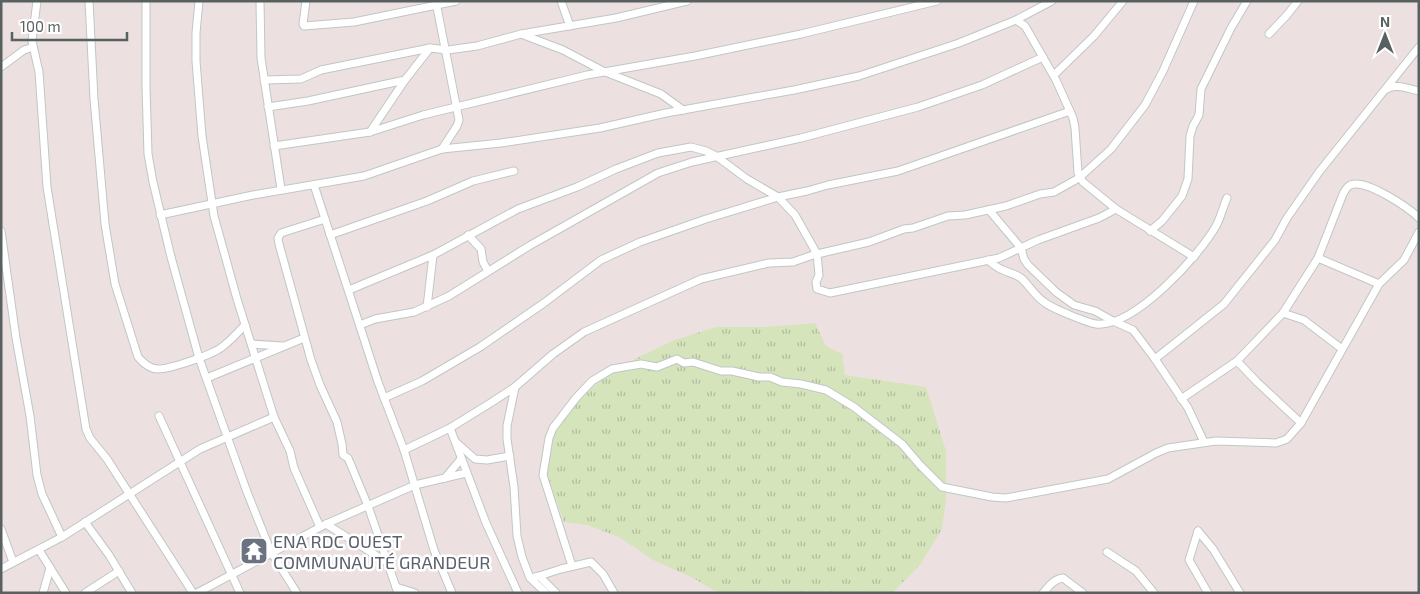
<svg xmlns="http://www.w3.org/2000/svg" width="1420" height="594" font-family="'Exo 2',sans-serif">
<defs>
<pattern id="grass-tufts" width="24" height="20" patternUnits="userSpaceOnUse" patternTransform="scale(1.25)"><rect width="24" height="20" fill="#d6e4bc"/><path d="M3 7l-1-3M5 7V3M7 7l1-3M15 17l-1-3M17 17v-4M19 17l1-3" fill="none" stroke="#b1bc9c"/></pattern>
</defs>
<rect width="100%" height="100%" fill="#ece1e0"/>
<polygon fill="url(#grass-tufts)" points="815,323 826,346 842,354 845,375 926,387 946,451 946,499 942,529 920,565 892,593 721,593 715,591 693,578 653,560 619,537 587,525 564,522 545,469 557,420 574,402 617,368 672,341 716,327 764,327"/>
<g fill="none" stroke-linecap="round" stroke-linejoin="round">
<defs>
<g id="street">
<polyline points="37,1 32,41 39,72 47,187 86,429 90,438 107,459 193,593"/>
<path d="M89 1 94 99 105 224 115 284 138 357C143 363 149 369 158 369 170 369 212 355 222 347 230 341 237 333 245 325"/>
<polyline points="146,1 146,87 148,154 153,182 171,257 199,358 247,492 271,552 297,593"/>
<polyline points="199,1 196,33 196,61 202,136 214,216 237,299 274,417 290,451 294,468 320,527"/>
<polyline points="260,1 261,58 281,189"/>
<polyline points="306,1 303,24 304,26 354,22 456,1"/>
<polyline points="561,1 570,26"/>
<polyline points="436,2 459,120 457,126 442,149"/>
<polyline points="1016,20 1052,1"/>
<polyline points="521,34 563,50 603,71 661,94 683,110"/>
<polyline points="1269,34 1287,15 1298,1"/>
<polyline points="1,67 24,50 33,47"/>
<polyline points="1054,75 1094,36 1123,1"/>
<polyline points="264,80 301,79 321,70 430,48"/>
<path d="M1387 89C1395 83 1409 89 1419 91"/>
<polyline points="268,107 308,101 405,80 430,48 448,50 477,46 521,34 616,18 687,1"/>
<polyline points="370,132 405,80"/>
<polyline points="274,146 370,132 423,115 587,75 695,56 801,34 937,1"/>
<polyline points="314,185 378,382 404,450 434,550 452,593"/>
<polyline points="989,210 1021,248 1024,259 1028,265 1056,292 1074,305 1095,311 1113,321 1133,330 1155,359 1188,408 1204,442"/>
<polyline points="160,215 253,195 364,176 442,149 501,143 600,128 666,113 794,90 859,76 959,43 1016,20 1025,26 1056,80 1073,118 1075,128 1078,173 1083,182 1116,209 1194,257"/>
<polyline points="325,219 281,233 278,238 279,244 311,360 320,385 337,422 342,444 343,455 348,458 368,506 398,593"/>
<polyline points="1,231 16,338 30,416 37,475 42,494 62,537"/>
<polyline points="1150,231 1162,221 1182,196 1188,179 1190,136 1193,126 1199,115 1201,89 1231,28 1247,1"/>
<polyline points="330,235 427,201 473,181 514,171"/>
<polyline points="468,235 481,249 483,262 488,271"/>
<polyline points="1318,258 1379,284"/>
<path d="M988 260C993 264 997 268 1003 270 1009 273 1016 274 1021 278 1029 285 1035 296 1044 302 1051 308 1088 323 1096 324 1134 328 1199 256 1216 226 1221 217 1223 207 1227 198"/>
<polyline points="349,290 433,255 518,209 577,187 616,169 658,153 691,147 706,151 716,156 747,179 778,197 795,215 817,254 819,275 816,282 817,289 830,293 999,258 1038,240 1099,218 1116,209"/>
<polyline points="427,307 433,255"/>
<polyline points="1283,313 1304,320 1342,349"/>
<polyline points="360,325 375,319 414,312 449,296 529,246 658,173 692,162 801,138 918,107 982,85 1043,57"/>
<polyline points="252,344 282,346"/>
<polyline points="1155,359 1224,304 1275,240 1287,218 1319,172 1419,47"/>
<polyline points="1237,361 1257,382 1301,423"/>
<polyline points="207,378 304,338"/>
<polyline points="515,387 507,426 507,439 514,487 517,536 522,557 530,578 546,593"/>
<polyline points="384,398 422,381 480,347 544,303 601,260 640,242 706,219 778,197 807,191 828,185 898,171 1070,111"/>
<path d="M1181 399 1237 361 1283 313 1318 258 1343 194C1346 189 1348 184 1355 184 1371 183 1408 207 1419 218"/>
<polyline points="159,416 240,593"/>
<polyline points="450,428 486,523 518,593"/>
<polyline points="457,443 475,459 487,460 510,456"/>
<polyline points="404,450 450,428 492,402 515,387 553,354 584,332 701,279 769,263 793,262 813,255 869,242 904,229 913,228 948,216 965,215 1006,206 1040,194 1054,192 1079,178 1111,149 1145,105 1163,71 1194,1"/>
<polyline points="445,478 461,459"/>
<polyline points="85,522 109,555 132,593"/>
<polyline points="326,524 388,563"/>
<polyline points="1,529 13,562"/>
<polyline points="1198,531 1213,549 1240,593"/>
<polyline points="1198,531 1189,560 1208,593"/>
<polyline points="39,550 66,593"/>
<polyline points="1107,552 1136,571 1154,593"/>
<polyline points="572,566 543,475 549,438 553,428 576,398 592,381 612,369 641,364 657,367 677,359 684,363 693,362 721,371 732,371 759,377 770,377 782,382 801,384 826,390 854,407 902,444 920,465 942,487 992,497 1006,498 1108,479 1156,453 1168,448 1216,441 1276,443 1287,439 1301,423 1379,284 1404,260 1419,232"/>
<polyline points="1,569 62,537 200,449 274,417"/>
<polyline points="539,576 561,569 591,562 603,574 614,593"/>
<polyline points="535,577 539,576 556,593"/>
<polyline points="396,587 415,593"/>
<polyline points="43,593 50,568"/>
<polyline points="85,593 119,571"/>
<polyline points="197,593 326,524 415,485 466,473"/>
<path d="M1043 593C1049 586 1054 579 1063 578L1083 593"/>
</g>
</defs>
<use href="#street" stroke="#bfc7c6" stroke-width="9"/>
<use href="#street" stroke="#fff" stroke-width="7"/>
</g>
<defs>
<symbol id="temple-square" viewBox="-11 -11 22 22"><rect x="-9" y="-9" width="18" height="18" rx="4" fill="#6b7280" stroke="#fff"/><path d="M0-6L5-2H3V0L6.5 2.5H4V6H1.5V3h-3V6H-4V2.5H-6.5L-3 0V-2H-5Z" fill="#fff"/></symbol>
</defs>
<g fill-rule="evenodd">
<use href="#temple-square" x="238" y="535" width="32" height="32"/>
</g>
<g text-anchor="middle" dominant-baseline="central" stroke-width="5" stroke-linejoin="round" paint-order="stroke">
<g font-size="18" fill="#5b616d" stroke="#fff" text-anchor="start">
<text x="273" y="541">ENA RDC OUEST<tspan x="273" dy="21">COMMUNAUTÉ GRANDEUR</tspan></text>
</g>
</g>
<rect width="1420" height="594" fill="none" stroke="#596160" stroke-width="5"/>
<g transform="translate(1385 35)" stroke="#ffffff" stroke-width="4" paint-order="stroke">
<path d="M0-4L9 19L0 12L-9 19Z" fill="#596160"/>
<text y="-8" font-size="14" font-weight="bold" text-anchor="middle" fill="#596160">N</text>
</g>
<path d="M12 32v8h115v-8" fill="none" stroke="#596160" stroke-width="2.5"/>
<text x="20" y="32" font-size="15" fill="#596160" stroke="#ffffff" stroke-width="4" paint-order="stroke">100 m</text>
</svg>
